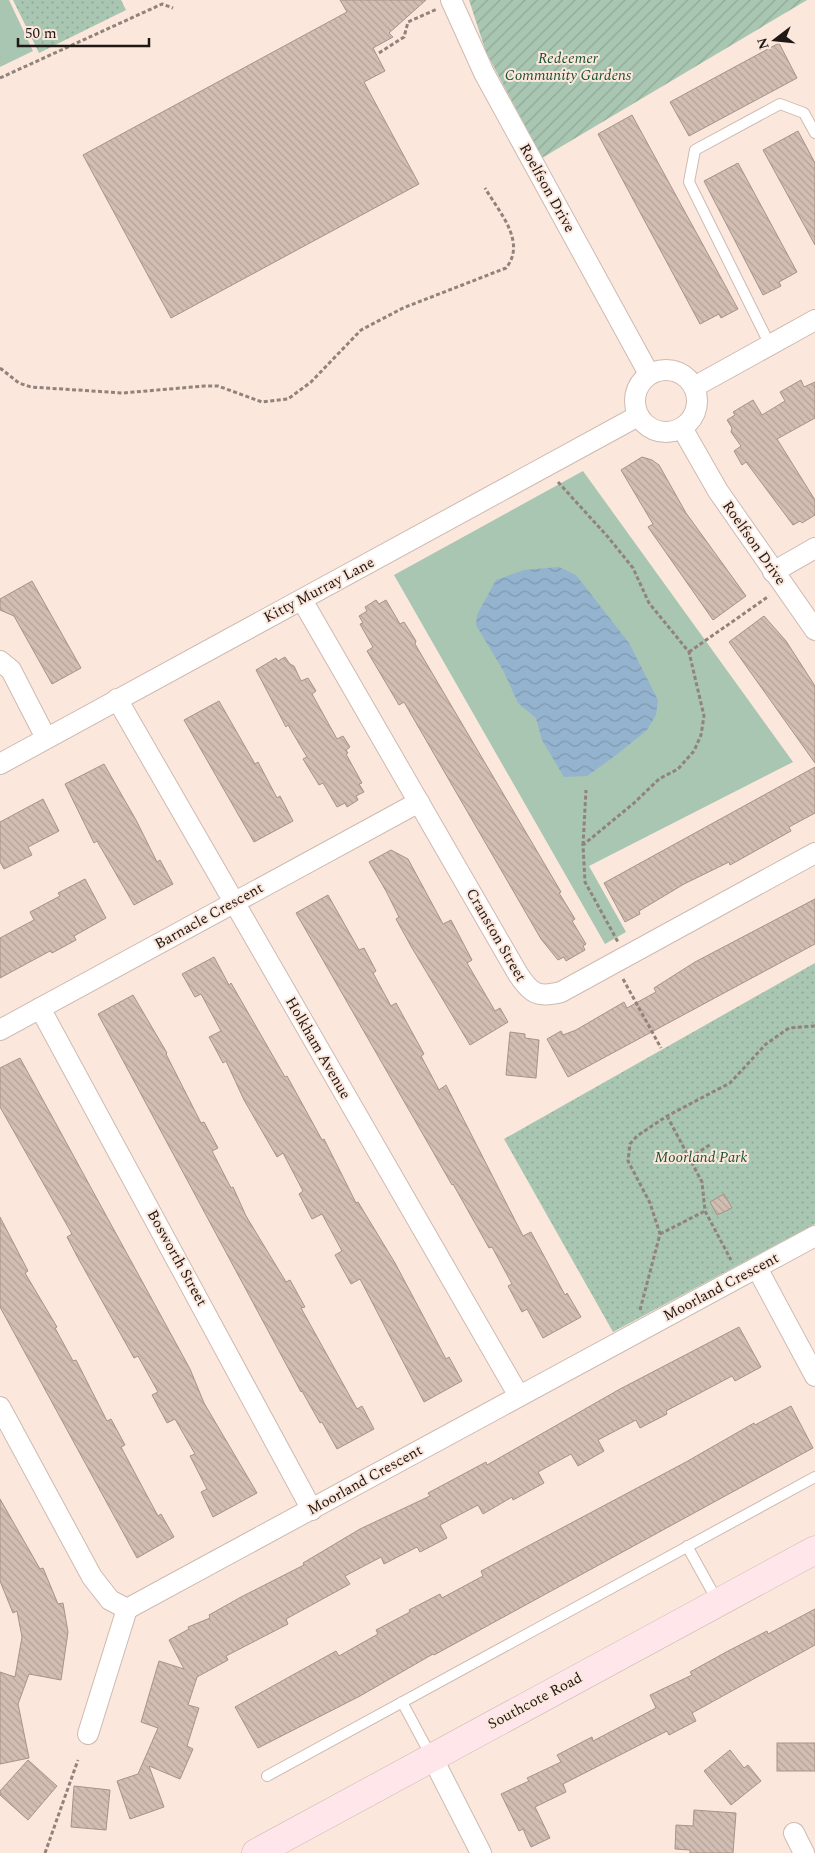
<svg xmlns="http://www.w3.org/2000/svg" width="815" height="1853" font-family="Spectral,serif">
<defs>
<pattern id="park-dots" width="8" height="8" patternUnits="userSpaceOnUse" patternTransform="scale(1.25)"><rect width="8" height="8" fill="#a8c6b1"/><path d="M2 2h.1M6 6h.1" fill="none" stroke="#90a997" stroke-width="1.8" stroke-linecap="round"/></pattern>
<pattern id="garden-furrows" width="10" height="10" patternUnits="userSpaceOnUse" patternTransform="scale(1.25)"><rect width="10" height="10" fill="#a8c6b1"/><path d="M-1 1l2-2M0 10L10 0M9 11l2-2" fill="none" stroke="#90a997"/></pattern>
<pattern id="water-waves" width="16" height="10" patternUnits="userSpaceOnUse" patternTransform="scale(1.25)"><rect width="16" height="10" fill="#94b3ce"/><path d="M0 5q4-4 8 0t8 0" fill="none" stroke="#7f99b0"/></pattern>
<pattern id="building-back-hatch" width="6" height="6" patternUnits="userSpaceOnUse" patternTransform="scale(1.25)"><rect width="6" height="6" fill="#d2beb3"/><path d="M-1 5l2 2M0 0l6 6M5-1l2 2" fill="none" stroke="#b4a399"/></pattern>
</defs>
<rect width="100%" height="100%" fill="#fce7dc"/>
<g fill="#a8c6b1">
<polygon points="0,0 9,0 33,51 0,67"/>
<polygon points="583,471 793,762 589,866 626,932 605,944 394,575"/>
</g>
<g fill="url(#park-dots)">
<polygon points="13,0 121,0 126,10 39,53"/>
<polygon points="815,963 815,1224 613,1332 504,1139"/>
</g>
<polygon fill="url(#garden-furrows)" points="469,0 807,0 542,158 486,52"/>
<polygon fill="url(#water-waves)" points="559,567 576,575 629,643 658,700 656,715 647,730 615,756 587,776 564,777 542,740 536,718 518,703 504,672 476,625 477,615 496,580 524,570"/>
<g fill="url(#building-back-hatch)" stroke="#a69389">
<polygon points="340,0 426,0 389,33 393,37 373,48 385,71 364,82 419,184 171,318 83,155 347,12"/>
<polygon points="779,43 797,78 689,136 670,102"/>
<polygon points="632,115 738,309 721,318 719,314 700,324 598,134"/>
<polygon points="798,131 815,163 815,245 763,150"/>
<polygon points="738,163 797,272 779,282 781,286 763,295 704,181"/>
<polygon points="801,380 804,387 815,382 815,418 777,439 815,500 815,515 802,523 800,521 793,525 746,462 742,465 734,451 741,446 731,432 732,428 727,420 735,415 733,412 753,400 762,415 785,401 780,392"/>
<polygon points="642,457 652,460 659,465 686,513 746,596 713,620 648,527 653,524 621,470"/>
<polygon points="32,581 81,668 52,684 14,616 0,610 0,599"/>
<polygon points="376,600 379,604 386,600 400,624 404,622 416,641 415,644 561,892 559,893 575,919 572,921 586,944 583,946 585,950 566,961 564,957 558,960 541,939 404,702 399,705 367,651 373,647 360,624 363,623 359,616 367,611 365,607"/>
<polygon points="764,616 786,641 815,686 815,763 729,642"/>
<polygon points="285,657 290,664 294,666 301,681 308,678 316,691 312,694 337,739 343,736 350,747 346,750 348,753 346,754 362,783 359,784 364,792 356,796 358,800 347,807 345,803 337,807 323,783 319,785 303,759 307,757 288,725 286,727 256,670 276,658 278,661"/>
<polygon points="219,701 255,764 258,762 277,798 280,796 293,821 254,842 184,720"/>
<polygon points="104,764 136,820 157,862 160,860 173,884 134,905 97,841 94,843 65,784"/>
<polygon points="815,767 815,813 789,827 791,831 730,865 729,862 684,884 639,911 640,914 625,922 604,883"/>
<polygon points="43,799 59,831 28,847 32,855 4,869 0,862 0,822"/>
<polygon points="391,850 408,859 443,924 451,920 472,960 467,963 495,1011 500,1008 508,1022 470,1045 412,948 396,919 399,917 386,891 369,862"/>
<polygon points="85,879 106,918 74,936 76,940 52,953 50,951 0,978 0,938 34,920 30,912 60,896 58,893"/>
<polygon points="328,895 359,950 364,948 376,971 373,973 391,1006 396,1003 424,1054 421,1056 439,1090 446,1085 523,1236 531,1232 565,1295 567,1293 581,1317 543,1338 527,1309 522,1312 508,1286 512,1284 492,1247 489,1248 453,1184 452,1185 296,913"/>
<polygon points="815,899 815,944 568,1077 547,1039 561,1031 563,1035 576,1030 624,1002 627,1008 656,992 654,988 695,962"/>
<polygon points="214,957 229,985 231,983 285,1077 287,1076 322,1140 324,1139 356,1203 358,1202 395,1263 446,1359 449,1357 462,1381 424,1402 360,1279 351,1284 335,1255 342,1251 322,1214 312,1219 299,1194 303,1191 283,1153 277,1157 244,1100 226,1061 223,1063 209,1037 221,1031 201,994 195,997 182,974"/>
<polygon points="133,995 167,1053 166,1054 201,1123 204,1122 218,1148 212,1151 231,1188 233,1187 246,1216 286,1282 290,1280 305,1307 301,1308 357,1409 362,1406 374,1429 337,1449 322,1422 320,1423 302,1391 301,1392 98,1014"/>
<polygon points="510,1032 525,1034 525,1038 539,1040 536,1078 506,1075"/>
<polygon points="20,1058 190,1369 204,1403 257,1493 213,1517 201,1492 207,1489 190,1456 195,1454 175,1419 167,1423 152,1395 158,1392 138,1356 134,1358 78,1258 67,1237 72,1234 0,1107 0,1068"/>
<polygon points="724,1194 732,1208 717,1215 710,1202"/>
<polygon points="0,1217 28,1271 25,1273 57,1327 55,1328 73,1361 76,1360 107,1421 111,1419 125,1445 121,1447 145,1492 158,1516 161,1514 174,1537 137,1558 0,1307"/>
<polygon points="739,1327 761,1367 735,1381 732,1376 666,1411 667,1414 640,1428 636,1420 598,1440 604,1451 578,1466 571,1454 538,1472 544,1483 513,1500 512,1497 483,1514 478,1505 440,1525 447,1538 420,1552 417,1547 384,1564 381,1557 345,1576 350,1584 286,1619 288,1624 226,1656 228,1660 197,1677 188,1705 199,1708 187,1746 193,1749 180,1779 149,1766 164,1807 130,1819 117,1781 138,1774 158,1728 141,1722 159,1661 184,1669 169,1640 189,1629 188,1627 210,1618 209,1615 241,1597 304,1565 303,1563 360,1529 430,1496 428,1493 486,1462 487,1465 620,1389"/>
<polygon points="791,1406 813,1448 434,1655 433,1654 360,1696 258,1748 235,1707 336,1651 339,1656 378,1634 376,1630 410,1612 409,1610 440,1594 442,1598 483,1576 481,1571 686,1462 754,1423 755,1425"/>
<polygon points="0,1499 40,1569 43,1568 58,1604 63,1603 68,1632 61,1680 29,1674 18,1704 29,1758 0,1764 0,1672 15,1677 22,1637 17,1611 13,1613 0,1581"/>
<polygon points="815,1609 815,1645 692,1713 696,1721 669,1735 667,1731 563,1784 566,1792 535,1807 550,1838 531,1847 523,1829 519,1831 501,1794 529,1781 527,1778 561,1762 557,1755 592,1737 593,1741 656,1708 650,1695 692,1675 690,1672 728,1651 767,1631 768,1634"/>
<rect x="777" y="1743" width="38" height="28"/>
<polygon points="730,1750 744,1768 748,1765 761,1781 731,1805 704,1771"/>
<polygon points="28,1760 57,1786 28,1820 0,1795 0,1791"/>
<polygon points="74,1786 110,1790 106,1830 71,1827"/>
<polygon points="694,1810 736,1813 733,1853 690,1853 690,1850 675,1849 676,1825 693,1826"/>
</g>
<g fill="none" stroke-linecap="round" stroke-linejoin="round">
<defs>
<g id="service">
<polyline points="770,345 689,182 695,150 780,104 804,113 815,133"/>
<polyline points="687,1546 718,1602"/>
<polyline points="402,1702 431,1756"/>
<polyline points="267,1776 815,1477"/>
</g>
<g id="minor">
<polyline points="451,0 484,73 649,374"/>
<circle cx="666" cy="401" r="31"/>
<polyline points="694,387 815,320"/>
<polyline points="682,428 718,491 815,630"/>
<polyline points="773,572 815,548"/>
<path d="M302 600 518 974C531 994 538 998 561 992L815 853"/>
<polyline points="0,661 11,670 46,738"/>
<polyline points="117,699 519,1396"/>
<polyline points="0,764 638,416"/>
<polyline points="40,1008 312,1510"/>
<polyline points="0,1030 419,802"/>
<polyline points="757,1268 815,1376"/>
<polyline points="0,1407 92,1577 110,1600 127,1609"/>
<polyline points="127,1609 815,1236"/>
<polyline points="88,1734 127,1609"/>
<polyline points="432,1757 481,1853"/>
<polyline points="794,1833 804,1853"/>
</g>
<polyline id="secondary" points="256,1853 815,1550"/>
</defs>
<use href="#service" stroke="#cebab0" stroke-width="12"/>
<use href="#minor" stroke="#cebab0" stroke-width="22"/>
<use href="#secondary" stroke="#cebab0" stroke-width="29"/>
<g stroke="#91837b" stroke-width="3" stroke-dasharray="4 2.5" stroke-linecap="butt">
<polyline points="379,53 404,37 408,22 437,9"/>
<polyline points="0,78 162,4 173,8"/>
<path d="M0 368 19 383 31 387 123 393 204 386H218L262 402 288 399 311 382 361 330 403 308 506 268C527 242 499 212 485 188"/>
<polyline points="558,482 608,537 633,568 649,603 689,652 704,716 701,735 694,751 678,769 659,779 634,803 583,845 585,882 618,942"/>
<polyline points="689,652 769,596"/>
<polyline points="583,845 586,790"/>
<polyline points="623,979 661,1048"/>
<polyline points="667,1116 702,1182 705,1211 731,1260"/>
<polyline points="690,1158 711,1144"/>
<polyline points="660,1234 705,1211"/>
<polyline points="640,1310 660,1234 650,1203 628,1161 630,1144 637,1136 667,1116 730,1083 766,1044 789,1028 815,1026"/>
<polyline points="45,1853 78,1760"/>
</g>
<use href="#service" stroke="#fff" stroke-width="10"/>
<use href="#minor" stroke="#fff" stroke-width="20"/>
<use href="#secondary" stroke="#ffe6eb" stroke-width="28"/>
</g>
<g text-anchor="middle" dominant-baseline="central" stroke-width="4" stroke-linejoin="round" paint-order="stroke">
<g font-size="15" font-style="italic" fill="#195231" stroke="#fce7dc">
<text x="568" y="58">Redeemer<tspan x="568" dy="17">Community Gardens</tspan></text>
<text x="701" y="1157">Moorland Park</text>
</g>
<g font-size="15" fill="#1f1814" stroke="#fce7dc">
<text transform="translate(547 188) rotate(61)">Roelfson Drive</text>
<text transform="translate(754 543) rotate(55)">Roelfson Drive</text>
<text transform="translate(319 590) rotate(-28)">Kitty Murray Lane</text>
<text transform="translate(209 916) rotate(-29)">Barnacle Crescent</text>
<text transform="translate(496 935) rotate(60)">Cranston Street</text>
<text transform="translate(318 1048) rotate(60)">Holkham Avenue</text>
<text transform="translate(177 1258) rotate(61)">Bosworth Street</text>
<text transform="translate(721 1287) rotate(-28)">Moorland Crescent</text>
<text transform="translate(365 1480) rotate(-29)">Moorland Crescent</text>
<text transform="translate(535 1701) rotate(-28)">Southcote Road</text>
</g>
</g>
<g transform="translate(775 40) rotate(254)" stroke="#fce7dc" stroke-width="4" paint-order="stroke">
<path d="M0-4L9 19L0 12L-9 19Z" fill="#1f1814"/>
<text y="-8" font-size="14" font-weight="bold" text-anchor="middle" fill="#1f1814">N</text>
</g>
<path d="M18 38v8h131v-8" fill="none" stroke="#1f1814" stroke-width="2.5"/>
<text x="25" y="38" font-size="15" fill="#1f1814" stroke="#fce7dc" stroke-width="4" paint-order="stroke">50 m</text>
</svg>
